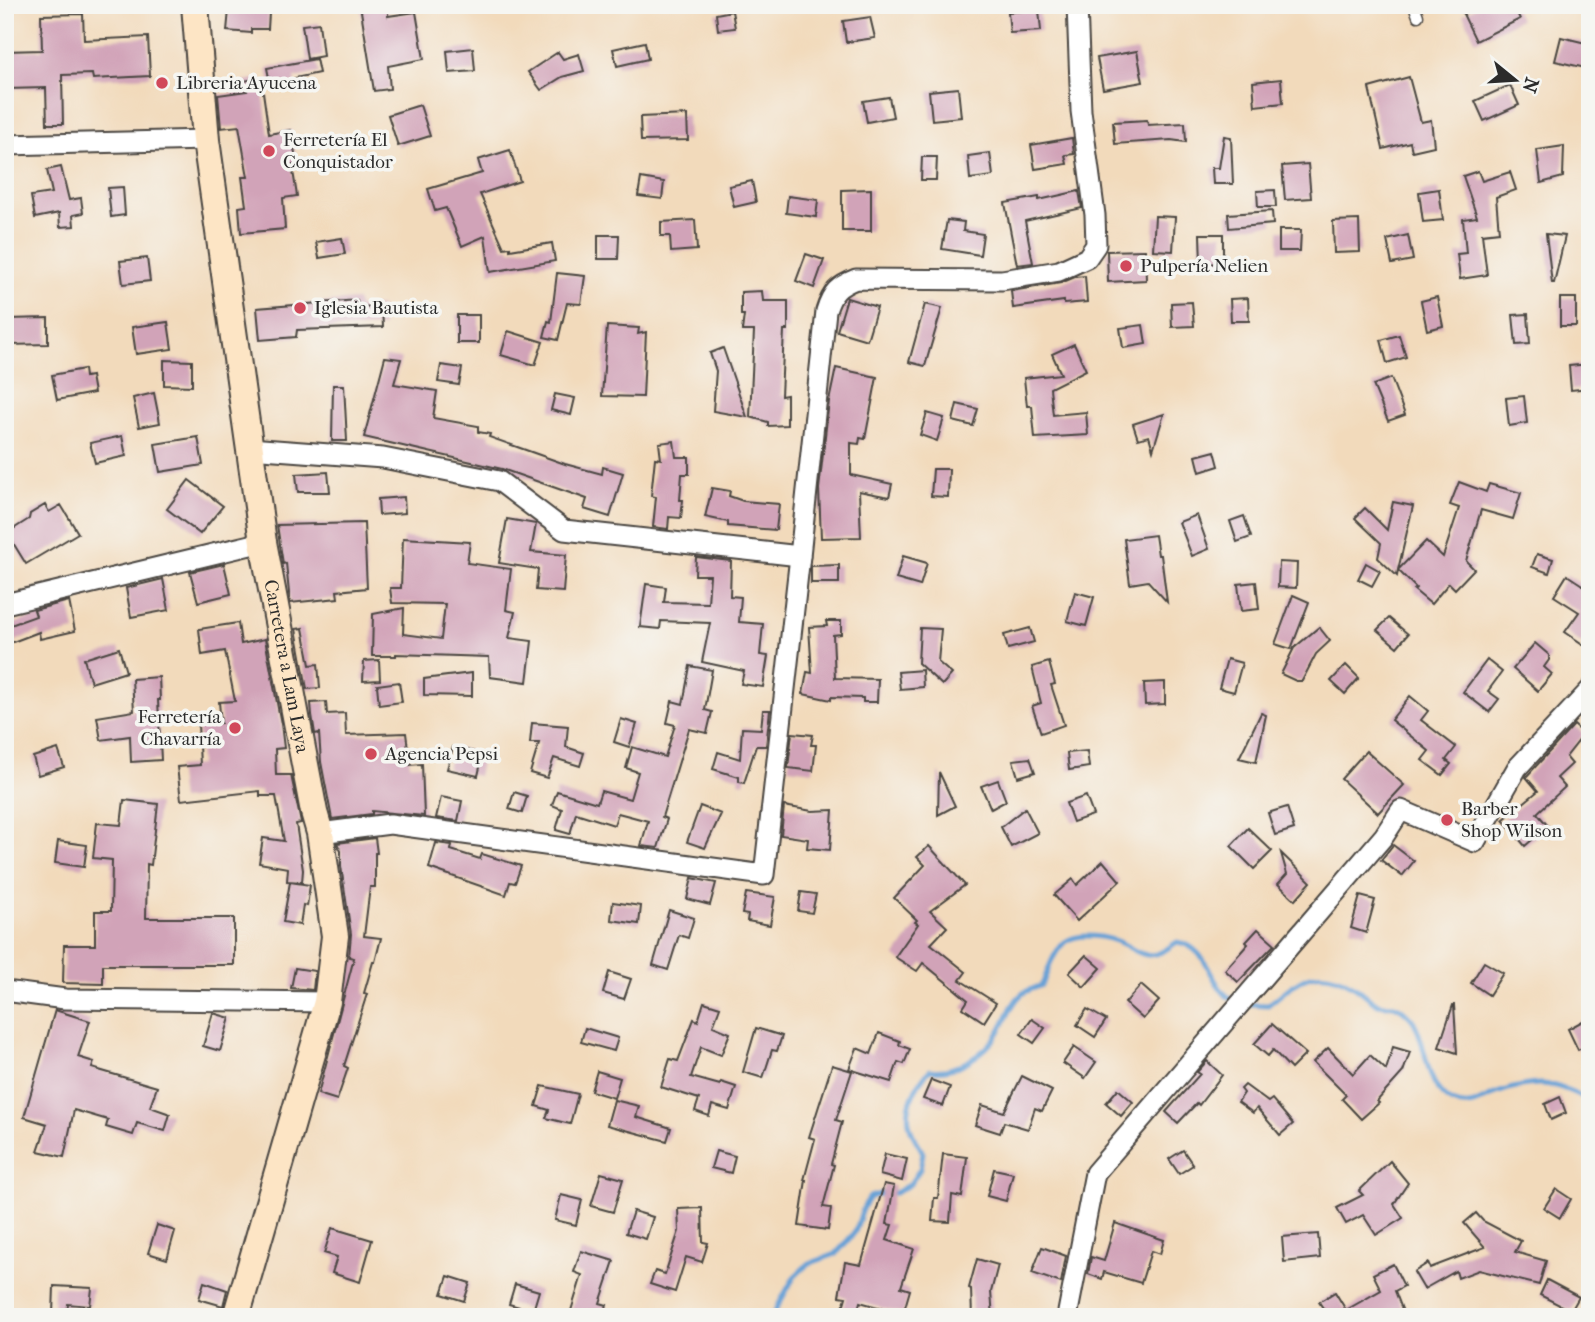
<svg xmlns="http://www.w3.org/2000/svg" width="1595" height="1322" font-family="'IM FELL French Canon',serif">
<rect width="100%" height="100%" fill="#f6f6f2"/>
<filter id="ink" filterUnits="userSpaceOnUse"><feTurbulence type="fractalNoise" baseFrequency=".0143" numOctaves="2"/><feDisplacementMap in="SourceGraphic" scale="14" xChannelSelector="R" yChannelSelector="G"/><feConvolveMatrix kernelMatrix="1 2 1 2 8 2 1 2 1" color-interpolation-filters="sRGB"/></filter>
<filter id="wash" filterUnits="userSpaceOnUse"><feTurbulence type="fractalNoise" baseFrequency=".00686" numOctaves="4" result="noise"/><feDisplacementMap in="SourceGraphic" scale="28" xChannelSelector="R" yChannelSelector="G"/><feGaussianBlur stdDeviation="1.57" result="paint"/><feColorMatrix in="noise" values="0 0 0 0 0 0 0 0 0 0 0 0 0 0 0 0 0 1.4 0 .05"/><feComposite in="paint" operator="in"/></filter>
<g filter="url(#wash)">
<rect width="100%" height="100%" fill="#f2dabb"/>
<g fill="none" stroke-linecap="round" stroke-linejoin="round">
<g stroke="#67a1d6" stroke-width="5">
<path d="M1248 1004 1268 1005C1297 982 1314 961 1352 985 1361 990 1369 999 1378 1004 1384 1006 1389 1004 1394 1005 1401 1007 1411 1017 1414 1022 1428 1047 1424 1087 1452 1102 1470 1111 1482 1099 1497 1093 1512 1087 1535 1082 1550 1085 1563 1087 1579 1095 1590 1101"/>
<path d="M775 1317 774 1313 794 1277 808 1264 836 1254 855 1232 864 1206 870 1197 883 1193H895L910 1184 920 1169 923 1153C919 1144 912 1136 910 1127 904 1107 916 1084 930 1070 955 1074 986 1054 999 1032 1007 1020 1010 1004 1022 994 1027 990 1036 988 1042 985 1048 971 1053 952 1065 942 1079 931 1109 937 1123 944 1131 948 1138 954 1147 955 1159 956 1168 948 1177 942 1211 947 1209 990 1236 1002"/>
</g>
</g>
<g id="blocks">
<g fill="#d1a3b8">
<polygon points="360,5 388,5 388,16 416,12 424,59 388,66 390,89 374,91"/>
<polygon points="1481,5 1513,5 1520,19 1476,41 1463,14"/>
<polygon points="229,10 269,13 268,29 251,29 251,33 227,31"/>
<polygon points="1039,10 1041,31 1010,33 1008,12"/>
<polygon points="732,11 735,28 718,30 716,14"/>
<polygon points="83,14 84,40 148,37 150,76 93,79 92,74 62,75 63,124 47,124 46,88 5,89 5,51 42,50 41,15"/>
<polygon points="870,17 875,38 846,42 843,21"/>
<polygon points="319,23 323,56 307,59 302,25"/>
<polygon points="1561,37 1590,44 1590,69 1555,61"/>
<polygon points="645,42 648,59 617,66 613,49"/>
<polygon points="473,48 475,71 449,73 447,51"/>
<polygon points="1137,51 1143,82 1103,89 1097,58"/>
<polygon points="558,52 563,59 579,54 584,71 562,77 541,90 528,72"/>
<polygon points="316,59 319,73 295,78 296,83 271,88 267,68"/>
<polygon points="1409,77 1421,122 1431,120 1434,146 1412,151 1410,142 1383,149 1369,88"/>
<polygon points="261,78 269,134 291,130 297,165 292,165 297,196 283,198 285,229 241,233 239,207 246,206 242,177 248,177 239,126 221,128 218,95 247,91 244,81"/>
<polygon points="1281,79 1283,103 1255,106 1253,82"/>
<polygon points="1510,85 1519,105 1484,121 1475,101"/>
<polygon points="958,88 961,117 932,120 929,91"/>
<polygon points="889,97 893,117 867,122 863,101"/>
<polygon points="420,105 430,136 398,146 388,115"/>
<polygon points="687,115 688,140 641,141 640,117"/>
<polygon points="1147,120 1148,125 1185,123 1186,142 1171,140 1115,144 1113,122"/>
<polygon points="1224,136 1231,137 1233,184 1213,184 1212,168 1219,168"/>
<polygon points="1072,138 1074,154 1065,155 1067,164 1035,169 1031,145"/>
<polygon points="1564,146 1563,177 1541,183 1537,150"/>
<polygon points="510,150 520,181 480,194 504,248 510,247 510,250 552,243 555,261 490,272 485,236 462,246 446,208 435,211 428,189 482,173 478,160"/>
<polygon points="990,153 993,176 970,179 968,156"/>
<polygon points="922,157 937,157 936,180 921,180"/>
<polygon points="1308,164 1311,198 1285,200 1282,166"/>
<polygon points="61,167 69,200 81,198 83,213 73,215 74,226 60,227 59,213 35,218 31,196 52,193 47,170"/>
<polygon points="1478,171 1482,181 1510,172 1516,190 1496,197 1499,232 1482,234 1487,275 1460,279 1457,254 1466,253 1463,219 1477,217 1463,176"/>
<polygon points="641,178 664,182 662,199 638,196"/>
<polygon points="752,181 756,202 734,207 729,186"/>
<polygon points="123,187 125,215 111,217 108,188"/>
<polygon points="871,189 871,231 842,231 842,190"/>
<polygon points="1439,189 1443,220 1423,222 1419,192"/>
<polygon points="1275,190 1276,207 1258,207 1257,191"/>
<polygon points="1079,191 1082,208 1025,221 1033,263 1017,265 1005,203 1039,197 1039,200"/>
<polygon points="788,196 818,200 816,217 786,213"/>
<polygon points="1272,211 1273,224 1229,228 1228,214"/>
<polygon points="1155,216 1175,217 1173,251 1153,250"/>
<polygon points="695,220 697,250 671,252 670,236 661,236 661,222"/>
<polygon points="947,220 964,222 963,231 983,234 980,255 942,249"/>
<polygon points="1359,220 1360,252 1334,253 1333,221"/>
<polygon points="1279,230 1301,230 1300,251 1279,251"/>
<polygon points="1200,234 1223,234 1223,263 1201,264"/>
<polygon points="1546,234 1565,236 1554,283 1552,283"/>
<polygon points="598,235 619,235 618,259 598,259"/>
<polygon points="1408,235 1413,260 1392,264 1387,240"/>
<polygon points="342,238 345,254 319,258 316,242"/>
<polygon points="1145,250 1146,280 1108,282 1107,251"/>
<polygon points="806,254 824,260 814,288 796,281"/>
<polygon points="147,258 150,281 123,284 120,261"/>
<polygon points="557,273 585,276 581,304 567,303 558,340 544,337 548,321 551,322"/>
<polygon points="1085,276 1087,302 1064,304 1064,301 1013,308 1011,291 1061,283 1075,277"/>
<polygon points="762,291 763,301 788,301 788,330 784,330 781,396 787,395 787,425 768,426 768,422 750,417 754,331 742,331 744,315 741,315 741,292"/>
<polygon points="1437,297 1443,326 1427,330 1421,301"/>
<polygon points="847,298 877,307 867,340 837,331"/>
<polygon points="1248,298 1249,321 1231,321 1230,299"/>
<rect x="1560" y="298" width="16" height="28"/>
<polygon points="357,300 358,307 382,306 383,327 297,330 296,337 260,340 257,308"/>
<polygon points="1192,302 1194,326 1172,327 1171,303"/>
<polygon points="925,304 942,308 925,366 909,362"/>
<polygon points="1528,314 1530,344 1516,345 1513,315"/>
<rect x="457" y="315" width="22" height="28"/>
<polygon points="48,318 48,344 9,345 8,319"/>
<polygon points="168,322 172,349 136,354 132,327"/>
<polygon points="1143,325 1146,344 1123,348 1120,328"/>
<polygon points="607,326 639,328 638,334 646,332 643,397 602,396"/>
<polygon points="508,331 543,342 535,365 501,355"/>
<polygon points="1399,335 1406,357 1387,363 1381,340"/>
<polygon points="1074,344 1086,370 1050,388 1053,415 1086,412 1088,435 1035,438 1032,406 1027,406 1024,378 1061,374 1052,354"/>
<polygon points="723,348 747,417 713,411 716,371 710,353"/>
<polygon points="385,357 401,359 394,384 437,391 433,418 478,426 478,432 490,434 489,437 565,464 602,474 603,467 623,473 610,517 584,509 587,499 502,469 364,437"/>
<polygon points="164,360 192,361 192,386 164,385"/>
<polygon points="1590,364 1590,388 1571,390 1569,366"/>
<polygon points="441,365 462,368 459,385 438,382"/>
<polygon points="836,368 877,377 865,439 860,438 859,444 851,443 851,475 892,484 889,497 859,491 861,537 821,538 819,489 829,401"/>
<polygon points="84,369 85,377 91,376 94,393 57,400 52,375"/>
<polygon points="1391,378 1405,415 1388,421 1373,385"/>
<polygon points="333,385 344,385 347,441 332,441"/>
<polygon points="154,393 160,423 139,427 133,398"/>
<polygon points="555,394 575,398 571,415 551,410"/>
<polygon points="1524,396 1527,423 1509,426 1506,398"/>
<polygon points="957,404 978,409 973,426 953,421"/>
<polygon points="927,413 944,418 937,441 920,435"/>
<polygon points="1164,414 1153,450 1149,436 1138,439 1133,424"/>
<polygon points="122,436 126,456 95,463 90,443"/>
<polygon points="198,437 203,465 160,472 155,444"/>
<polygon points="674,441 676,457 689,457 689,474 682,474 680,500 683,500 681,518 669,517 668,529 653,527 656,497 651,496 655,458 661,459 659,443"/>
<polygon points="1215,451 1219,466 1200,472 1196,456"/>
<polygon points="933,469 949,469 948,497 931,496"/>
<polygon points="328,472 330,492 298,492 296,474"/>
<polygon points="189,480 223,506 200,534 167,509"/>
<polygon points="1459,482 1486,492 1489,484 1521,493 1513,519 1481,510 1466,561 1474,569 1455,589 1449,583 1431,604 1414,590 1416,588 1398,570 1397,576 1378,558 1381,543 1355,518 1365,508 1387,530 1393,502 1413,506 1398,570 1426,541 1443,557 1459,508 1450,505"/>
<polygon points="712,488 730,491 729,496 743,501 779,504 776,530 728,526 728,522 705,517"/>
<polygon points="404,497 405,513 379,515 378,499"/>
<polygon points="45,505 49,512 61,505 78,533 26,564 7,533 29,519 30,514"/>
<polygon points="1197,515 1209,549 1192,556 1179,522"/>
<polygon points="1244,516 1251,537 1237,542 1230,521"/>
<polygon points="507,519 536,524 531,552 566,555 563,592 536,590 538,569 499,563"/>
<polygon points="364,523 367,588 337,591 338,598 290,603 286,563 283,564 277,525"/>
<polygon points="1155,535 1158,555 1161,555 1167,602 1148,581 1130,584 1124,539"/>
<polygon points="403,538 470,542 467,563 511,569 506,610 515,612 509,638 532,641 527,682 490,677 489,657 396,654 396,656 372,656 373,614 404,608 403,634 441,639 445,604 392,603 390,588 401,588"/>
<polygon points="1537,554 1553,559 1549,573 1532,567"/>
<polygon points="903,556 927,563 920,586 896,579"/>
<polygon points="696,557 731,561 730,596 741,597 739,622 763,624 760,655 768,656 763,687 741,684 744,671 702,662 710,623 661,621 660,629 640,627 646,584 666,587 664,602 708,603 710,575 695,575"/>
<polygon points="1279,562 1297,563 1296,588 1278,587"/>
<polygon points="1366,563 1380,571 1372,586 1358,579"/>
<polygon points="224,564 231,594 198,602 190,572"/>
<polygon points="839,565 839,583 811,583 811,566"/>
<polygon points="1567,575 1590,590 1590,649 1565,632 1579,612 1554,596"/>
<polygon points="163,579 169,610 131,617 126,588"/>
<polygon points="1256,582 1259,609 1241,611 1238,584"/>
<polygon points="1075,592 1094,597 1086,626 1067,621"/>
<polygon points="1293,595 1309,602 1291,649 1275,644"/>
<polygon points="69,601 75,631 40,639 39,632 5,645 5,627 36,616 34,610"/>
<polygon points="1389,618 1408,634 1397,647 1377,630"/>
<polygon points="826,621 841,621 841,634 833,635 835,678 878,679 877,702 863,702 863,698 831,697 831,700 803,694 807,672 812,673 809,627 827,626"/>
<polygon points="238,623 241,644 265,639 281,724 284,748 275,749 276,775 291,775 301,823 296,824 303,870 302,882 287,881 288,868 259,863 263,838 284,841 276,796 260,796 260,791 181,800 177,767 200,765 198,724 221,723 219,702 235,701 225,651 202,655 199,629"/>
<polygon points="1319,627 1330,641 1316,654 1302,681 1296,681 1281,674 1294,648"/>
<polygon points="303,628 310,665 318,664 320,688 307,689 296,629"/>
<polygon points="920,628 941,629 938,662 952,674 942,685 918,663"/>
<polygon points="1030,628 1034,642 1008,649 1004,635"/>
<polygon points="1535,643 1549,655 1549,660 1544,667 1552,674 1538,691 1513,669"/>
<polygon points="119,648 126,672 91,683 84,659"/>
<polygon points="1227,659 1242,663 1234,692 1219,688"/>
<polygon points="379,660 380,680 363,681 364,661"/>
<polygon points="1487,660 1502,672 1488,691 1499,699 1489,712 1463,692"/>
<polygon points="1049,662 1055,684 1051,685 1064,725 1041,733 1032,706 1041,703 1032,667"/>
<polygon points="1346,665 1359,678 1345,694 1331,681"/>
<polygon points="690,666 712,670 705,710 712,712 707,733 689,729 662,817 667,819 658,848 641,846 648,821 618,813 614,825 576,813 570,834 556,830 562,809 552,805 557,791 597,803 601,791 630,799 638,772 626,768 632,747 665,757 675,725 667,723 672,701 683,704"/>
<polygon points="922,670 923,687 900,689 898,672"/>
<polygon points="472,673 472,696 424,695 424,679"/>
<polygon points="159,677 160,700 158,700 161,760 131,762 130,736 101,740 97,717 134,711 132,679"/>
<polygon points="399,682 402,702 379,705 377,685"/>
<polygon points="1165,682 1165,704 1145,705 1144,683"/>
<polygon points="1410,696 1428,711 1421,720 1456,747 1446,760 1451,764 1442,775 1422,760 1429,751 1391,720"/>
<polygon points="326,702 327,714 345,713 346,735 406,733 410,765 422,764 424,816 372,811 372,814 332,819 321,762 319,733 315,734 312,715 311,703"/>
<polygon points="763,710 770,710 766,746 756,746 744,783 739,782 739,777 713,769 718,752 740,759 742,728 761,729"/>
<polygon points="1261,713 1266,715 1256,762 1239,758"/>
<polygon points="621,719 637,724 629,747 614,742"/>
<polygon points="532,723 568,726 566,747 584,753 580,766 554,758 547,778 530,773 539,743 530,743"/>
<polygon points="1574,725 1584,734 1566,757 1572,764 1557,778 1565,787 1537,813 1548,826 1525,846 1503,820 1538,791 1526,777"/>
<polygon points="792,733 813,735 811,745 816,745 813,771 788,768"/>
<polygon points="453,747 483,754 478,776 447,769"/>
<polygon points="58,749 64,767 38,775 33,757"/>
<polygon points="1087,751 1089,767 1069,770 1067,753"/>
<polygon points="1366,751 1404,785 1378,813 1341,779"/>
<polygon points="1030,758 1035,772 1018,777 1013,760"/>
<polygon points="939,772 955,806 938,815"/>
<polygon points="998,780 1006,801 991,809 981,786"/>
<polygon points="514,792 527,796 522,813 509,809"/>
<polygon points="1086,796 1093,815 1073,822 1066,803"/>
<polygon points="441,797 462,801 458,821 436,818"/>
<polygon points="124,800 158,804 151,865 147,864 146,918 234,918 234,965 103,965 103,984 63,983 64,945 95,945 95,911 111,911 112,860 93,858 97,823 121,825"/>
<polygon points="700,806 721,814 705,848 687,842"/>
<polygon points="784,806 812,811 833,810 830,850 807,848 808,839 781,835"/>
<polygon points="1287,807 1294,829 1275,835 1268,813"/>
<polygon points="1025,808 1038,833 1011,847 1001,827"/>
<polygon points="1248,828 1272,851 1254,869 1231,846"/>
<polygon points="375,838 377,853 375,853 375,887 370,887 364,936 381,938 375,962 373,962 364,993 367,994 344,1066 348,1068 337,1100 318,1094 354,958 349,957 351,934 341,866 341,851 337,843"/>
<polygon points="58,841 87,845 84,867 55,863"/>
<polygon points="436,843 452,845 451,850 480,859 482,854 521,866 515,883 510,882 506,895 429,868"/>
<polygon points="1393,845 1414,861 1402,876 1381,860"/>
<polygon points="929,846 965,885 930,911 947,927 931,944 966,972 960,980 996,1003 984,1022 963,1008 968,1000 923,963 917,971 895,957 918,924 915,922 917,920 894,898 925,865 917,857"/>
<polygon points="1281,853 1311,882 1295,900 1278,884 1287,874"/>
<polygon points="1103,861 1120,881 1077,921 1054,895 1073,879 1077,885"/>
<polygon points="692,878 716,883 710,905 687,899"/>
<polygon points="290,882 310,885 307,906 303,905 300,925 283,922"/>
<polygon points="801,892 816,894 812,913 798,911"/>
<polygon points="746,893 775,897 770,925 747,921 748,915 742,914"/>
<polygon points="1360,896 1375,900 1366,933 1351,928"/>
<polygon points="613,902 641,906 639,924 611,920"/>
<polygon points="669,910 694,918 688,938 679,935 668,970 653,965"/>
<polygon points="1258,929 1275,944 1238,982 1225,970 1248,944 1246,942"/>
<polygon points="1086,955 1101,968 1084,987 1069,973"/>
<polygon points="1484,962 1503,973 1489,995 1471,983"/>
<polygon points="295,968 315,971 313,990 291,988"/>
<polygon points="609,972 631,979 624,999 603,993"/>
<polygon points="1141,985 1159,1001 1143,1019 1125,1003"/>
<polygon points="704,1002 720,1007 713,1026 730,1033 721,1055 701,1047 691,1077 720,1085 721,1082 736,1087 729,1110 712,1105 709,1116 695,1111 699,1099 661,1087 670,1059 678,1061 694,1019 698,1021"/>
<polygon points="1453,1005 1454,1005 1457,1053 1439,1047"/>
<polygon points="1087,1009 1106,1020 1095,1037 1077,1025"/>
<polygon points="55,1010 90,1021 78,1057 94,1062 92,1068 157,1087 150,1107 170,1114 165,1131 137,1123 133,1135 106,1127 108,1120 74,1110 64,1157 38,1151 47,1124 24,1117"/>
<polygon points="213,1013 230,1018 220,1051 203,1046"/>
<polygon points="1590,1017 1590,1044 1578,1050 1568,1029"/>
<polygon points="1032,1019 1045,1028 1034,1043 1021,1034"/>
<polygon points="1272,1024 1306,1054 1291,1069 1273,1050 1268,1056 1254,1044"/>
<polygon points="585,1028 618,1038 614,1051 581,1042"/>
<polygon points="756,1028 782,1036 777,1051 772,1050 763,1078 743,1072"/>
<polygon points="879,1033 900,1041 899,1045 910,1049 904,1064 898,1062 891,1082 849,1069 857,1048 871,1054"/>
<polygon points="1074,1047 1096,1062 1085,1078 1063,1063"/>
<polygon points="1393,1047 1410,1052 1403,1072 1377,1101 1379,1103 1361,1119 1342,1099 1346,1095 1313,1062 1328,1048 1353,1074 1370,1055 1386,1070"/>
<polygon points="1207,1061 1222,1075 1199,1105 1197,1103 1178,1123 1166,1112 1200,1074 1197,1072"/>
<polygon points="832,1065 852,1071 836,1120 842,1122 831,1164 834,1165 823,1207 831,1208 828,1230 799,1226 806,1180 804,1180 815,1139 809,1137"/>
<polygon points="597,1071 620,1078 614,1098 591,1091"/>
<polygon points="1022,1076 1052,1091 1042,1111 1035,1108 1028,1129 1004,1122 1000,1133 975,1125 982,1105 1004,1112"/>
<polygon points="931,1080 950,1087 943,1106 923,1099"/>
<polygon points="1245,1085 1268,1102 1272,1099 1293,1124 1280,1135 1257,1108 1253,1113 1238,1102 1244,1093 1241,1089"/>
<polygon points="542,1086 578,1094 570,1124 546,1118 549,1110 536,1106"/>
<polygon points="1118,1089 1133,1102 1121,1116 1106,1103"/>
<polygon points="1560,1097 1566,1113 1551,1120 1545,1104"/>
<polygon points="614,1100 639,1106 636,1117 671,1128 667,1141 607,1125"/>
<polygon points="1183,1150 1193,1165 1179,1174 1169,1159"/>
<polygon points="716,1151 735,1156 731,1173 711,1168"/>
<polygon points="885,1154 907,1159 902,1181 880,1175"/>
<polygon points="943,1154 967,1157 962,1197 952,1195 950,1222 932,1221 934,1198 938,1198"/>
<polygon points="1390,1161 1408,1183 1394,1204 1403,1218 1376,1235 1363,1215 1346,1224 1337,1208 1363,1195 1359,1191"/>
<polygon points="994,1169 1013,1173 1006,1201 987,1196"/>
<polygon points="601,1173 623,1179 613,1212 591,1206"/>
<polygon points="884,1184 894,1186 887,1224 892,1225 887,1240 914,1249 901,1287 910,1290 903,1314 860,1302 856,1317 840,1317 846,1297 839,1296 845,1262 861,1265"/>
<polygon points="1556,1189 1571,1199 1560,1218 1544,1208"/>
<polygon points="561,1195 582,1200 576,1225 555,1220"/>
<polygon points="702,1208 703,1242 708,1243 702,1262 686,1257 675,1292 650,1284 655,1271 665,1274 679,1231 678,1209"/>
<polygon points="633,1211 653,1217 646,1239 626,1233"/>
<polygon points="1476,1213 1483,1221 1521,1241 1515,1252 1546,1261 1539,1285 1479,1270 1458,1278 1456,1271 1424,1289 1414,1272 1428,1263 1430,1268 1485,1247 1464,1223"/>
<polygon points="1115,1223 1164,1240 1160,1254 1151,1251 1141,1283 1104,1272 1102,1279 1088,1274 1091,1257 1104,1261"/>
<polygon points="157,1225 175,1231 167,1259 148,1253"/>
<polygon points="332,1228 372,1240 360,1282 332,1273 337,1257 324,1253"/>
<polygon points="1318,1234 1320,1258 1284,1262 1282,1237"/>
<polygon points="1042,1247 1066,1256 1061,1283 1032,1273"/>
<polygon points="581,1251 614,1261 600,1303 607,1305 603,1317 580,1317 570,1314 582,1275 574,1272"/>
<polygon points="977,1259 998,1265 991,1292 993,1317 972,1317 971,1289 969,1288"/>
<polygon points="1393,1264 1404,1286 1395,1291 1405,1317 1329,1317 1319,1302 1335,1292 1346,1310 1381,1290 1373,1274"/>
<polygon points="448,1276 470,1283 464,1301 442,1294"/>
<polygon points="1547,1280 1579,1297 1571,1311 1540,1295"/>
<polygon points="204,1282 227,1290 223,1306 199,1299"/>
<polygon points="515,1284 539,1291 533,1311 509,1304"/>
<polygon points="54,1286 92,1288 90,1306 68,1304 67,1315 53,1314"/>
</g>
</g>
</g>
<g filter="url(#ink)">
<use href="#blocks" fill-opacity="0" stroke="#494541" stroke-width="2"/>
<g fill="none" stroke-linecap="round" stroke-linejoin="round">
<defs>
<polyline id="lane" points="1414,5 1418,16"/>
<g id="street">
<polyline points="5,145 206,140"/>
<path d="M249 448 383 458 499 481 564 530 800 556 826 311C832 292 838 286 856 279L1002 280 1059 271 1087 258 1096 245 1095 215 1081 111 1077 5"/>
<polyline points="5,604 263,542"/>
<polyline points="320,833 390,824 764,875 800,556"/>
<polyline points="5,991 65,999 327,1002"/>
<polyline points="1067,1317 1095,1173 1384,836 1401,810 1475,842 1517,768 1590,690"/>
</g>
<g id="secondary">
<path id="s1" d="M195 5 206 140 263 542 314 812 320 833 335 936 327 1002 236 1317"/>
</g>
</defs>
<use href="#lane" stroke="#494541" stroke-width="13"/>
<use href="#street" stroke="#494541" stroke-width="23"/>
<use href="#secondary" stroke="#494541" stroke-width="30"/>
<use href="#lane" stroke="#fff" stroke-width="10"/>
<use href="#street" stroke="#fff" stroke-width="19"/>
<use href="#secondary" stroke="#fde5c5" stroke-width="26"/>
</g>
</g>
<g fill="#d1495b" stroke="#f6f6f2" stroke-width="2.5">
<circle cx="162" cy="83" r="7"/>
<circle cx="269" cy="151" r="7"/>
<circle cx="1126" cy="266" r="7"/>
<circle cx="300" cy="308" r="7"/>
<circle cx="235" cy="728" r="7"/>
<circle cx="371" cy="754" r="7"/>
<circle cx="1447" cy="820" r="7"/>
</g>
<g text-anchor="middle" dominant-baseline="central" stroke-width="7" stroke-linejoin="round" paint-order="stroke">
<g font-size="19" fill="#2b2b2b" stroke="#f6f6f2" text-anchor="start">
<text x="176" y="83">Libreria Ayucena</text>
<text x="283" y="140">Ferretería El<tspan x="283" dy="22">Conquistador</tspan></text>
<text x="1140" y="266">Pulpería Nelien</text>
<text x="314" y="308">Iglesia Bautista</text>
<text x="221" y="717" text-anchor="end">Ferretería<tspan x="221" dy="22">Chavarría</tspan></text>
<text x="385" y="754">Agencia Pepsi</text>
<text x="1461" y="809">Barber<tspan x="1461" dy="22">Shop Wilson</tspan></text>
</g>
<g font-size="19" fill="#2b2b2b" stroke="#f6f6f2">
<text stroke="none"><textPath href="#s1" startOffset="668">Carretera a Lam Laya</textPath></text>
</g>
</g>
<rect width="1595" height="1322" fill="none" stroke="#f6f6f2" stroke-width="28"/>
<g transform="translate(1515 80) rotate(108)" stroke="#f6f6f2" stroke-width="5" paint-order="stroke">
<path d="M0-5L12 26L0 18L-12 26Z" fill="#2b2b2b"/>
<text y="-10" font-size="19" font-weight="bold" text-anchor="middle" fill="#2b2b2b">N</text>
</g>
</svg>
